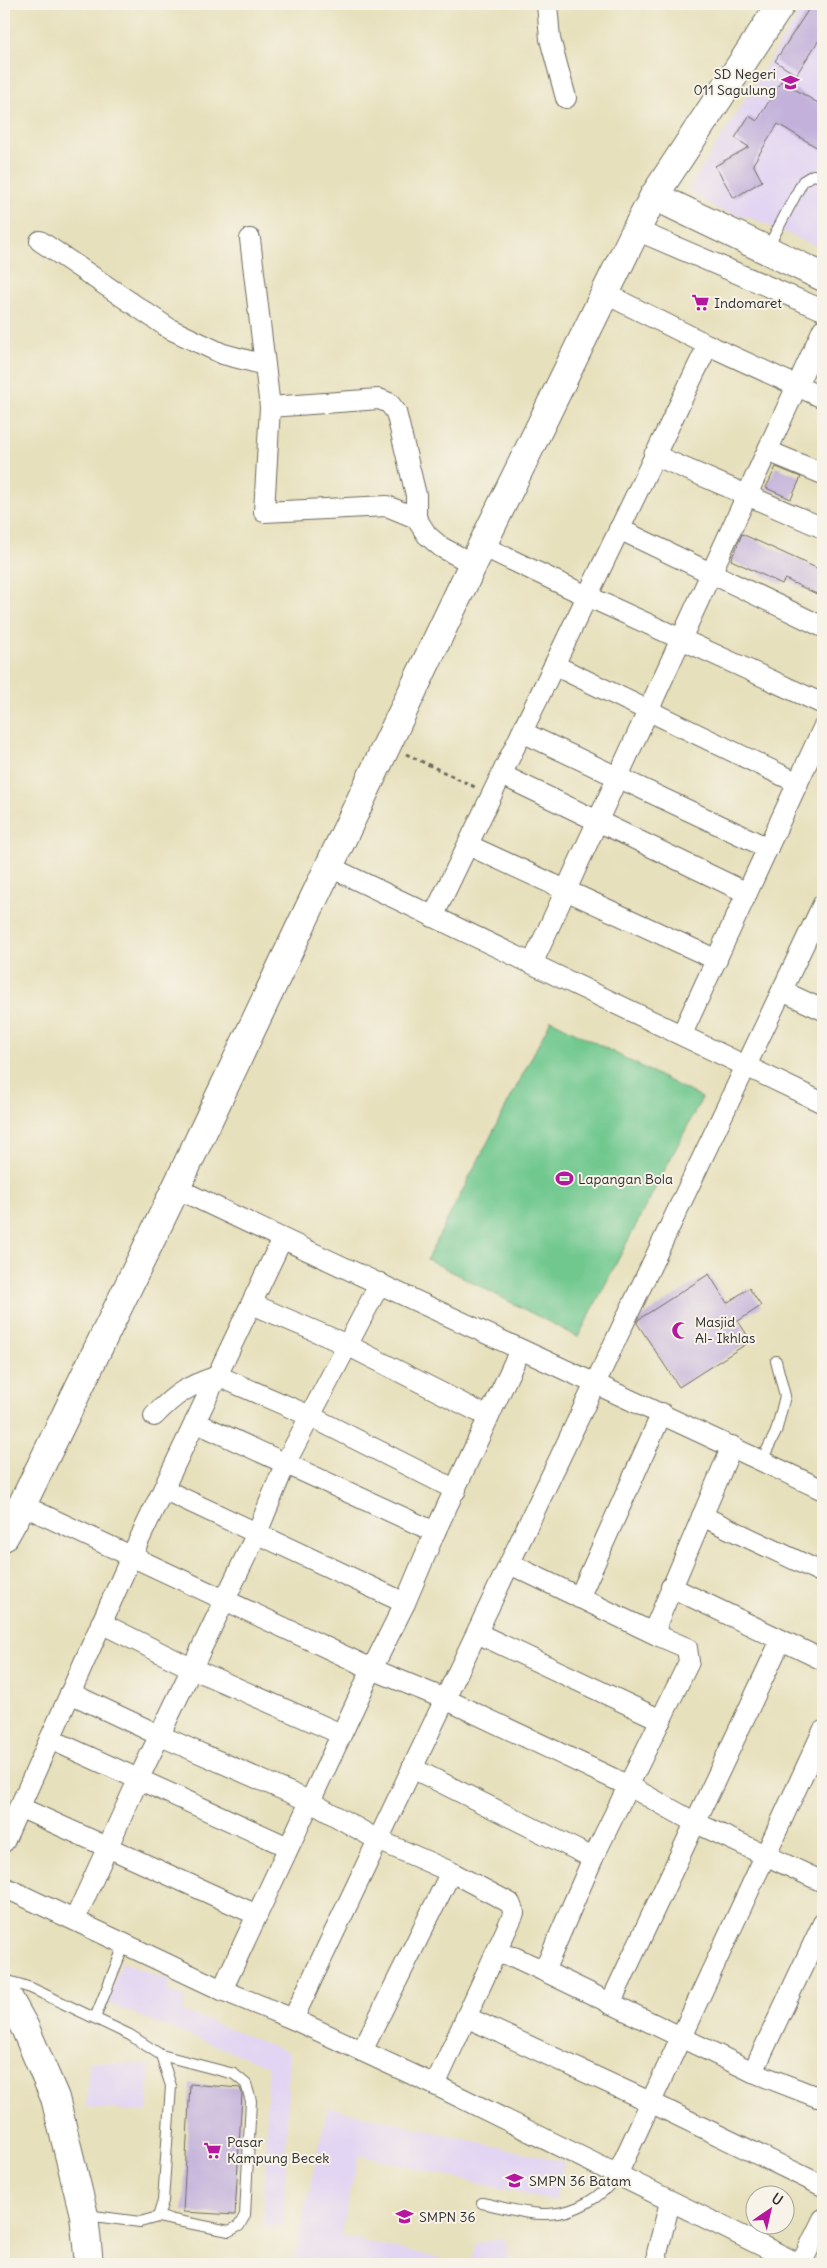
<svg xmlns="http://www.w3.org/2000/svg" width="827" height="2268" font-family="Delius,sans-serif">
<rect width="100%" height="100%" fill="#f7f3e8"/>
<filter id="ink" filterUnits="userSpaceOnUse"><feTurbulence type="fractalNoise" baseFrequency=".02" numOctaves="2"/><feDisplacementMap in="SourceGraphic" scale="10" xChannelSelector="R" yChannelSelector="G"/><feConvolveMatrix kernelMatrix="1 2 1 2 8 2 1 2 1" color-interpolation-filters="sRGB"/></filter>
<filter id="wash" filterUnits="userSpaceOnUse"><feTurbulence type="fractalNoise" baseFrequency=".0096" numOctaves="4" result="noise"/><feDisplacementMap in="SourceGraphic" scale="20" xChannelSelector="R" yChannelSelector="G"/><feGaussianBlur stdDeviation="1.12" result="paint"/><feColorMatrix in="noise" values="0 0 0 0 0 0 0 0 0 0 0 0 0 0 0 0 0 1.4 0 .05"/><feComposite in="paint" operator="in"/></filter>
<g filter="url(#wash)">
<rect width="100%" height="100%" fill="#e7e0bc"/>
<g fill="#e2d4f3">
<polygon points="805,4 823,4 823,249 751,218 717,209 688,190"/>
<polygon points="122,1962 171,1981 167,1990 187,1998 182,2011 289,2052 284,2226 263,2226 268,2066 106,2003"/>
<polygon points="89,2061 150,2065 147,2112 86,2107"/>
<polygon points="328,2107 564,2162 555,2201 359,2155 340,2236 464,2264 293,2262"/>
<polygon points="505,2238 510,2264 471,2264 476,2243"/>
</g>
<polygon fill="#70c88e" stroke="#4e7a5c" points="551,1020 702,1098 578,1337 427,1259"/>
<g id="blocks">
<g fill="#c3b1db">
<polygon points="812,4 823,12 823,34 796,75 775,61"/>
<polygon points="781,81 823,106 823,151 778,124 753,164 762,181 734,198 715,166 749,147 735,138 749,116 757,121"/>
<polygon points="776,467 801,477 791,499 766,488"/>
<polygon points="742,534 823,571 823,597 785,579 782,584 731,560"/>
<polygon points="709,1274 727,1303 749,1288 761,1306 738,1321 751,1341 679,1387 637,1323 639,1319"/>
<polygon points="190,2084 240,2088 242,2094 235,2215 183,2212"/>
</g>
</g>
</g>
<g filter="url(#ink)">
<use href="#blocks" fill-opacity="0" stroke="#6d6a5e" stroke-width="1"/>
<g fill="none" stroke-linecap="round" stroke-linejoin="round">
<defs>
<g id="lane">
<polyline points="767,249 803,181 813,175 823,177"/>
<polyline points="762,1460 776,1432 785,1396 776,1361"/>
<polyline points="5,1980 31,1988 130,2035 161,2055 171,2086 163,2201 158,2217 140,2222 86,2215"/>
<polyline points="95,2018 125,1943"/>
<path d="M482 2203C503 2207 527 2215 548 2214 575 2213 602 2198 617 2175"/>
<polyline points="158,2217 229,2231 239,2226 245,2215 251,2101 246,2084 234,2074 161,2055"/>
</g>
<g id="street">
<polyline points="547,4 550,39 566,98"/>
<polyline points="636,230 823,310"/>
<polyline points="250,239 270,407 379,399 389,403 396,412 416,495 416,518 427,535 441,547 473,564"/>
<polyline points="40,241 170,329 223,354 265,365"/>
<polyline points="606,294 708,345 823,398"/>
<polyline points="270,407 264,512 387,506 416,518"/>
<polyline points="768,451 823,474"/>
<polyline points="654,455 823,528"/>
<polyline points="619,529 823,627"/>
<polyline points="482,546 587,596 823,704"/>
<polyline points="554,665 798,783"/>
<polyline points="522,732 768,848"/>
<polyline points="502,775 747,893"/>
<polyline points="468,845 717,960"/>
<polyline points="330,867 823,1103"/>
<polyline points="433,917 708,345"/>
<polyline points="533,962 823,329"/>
<polyline points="782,991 823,1010"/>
<polyline points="682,1034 823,728"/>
<path d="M176 1188C390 1291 608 1388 823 1490"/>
<polyline points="252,1304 345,1344 489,1417"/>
<path d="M154 1416C176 1393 188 1386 218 1376L310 1416 456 1490"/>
<polyline points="195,1422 435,1532"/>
<polyline points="165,1490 405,1603"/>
<polyline points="22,1505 372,1669 445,1699 629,1786 694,1822 823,1882"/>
<polyline points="702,1516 823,1573"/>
<polyline points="510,1564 659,1636"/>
<polyline points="671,1587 823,1660"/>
<polyline points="579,1598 662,1413"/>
<polyline points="101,1623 191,1668 341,1734"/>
<polyline points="477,1633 661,1720"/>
<polyline points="70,1693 161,1736 309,1801 378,1840 451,1872 510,1903 514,1913 435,2085"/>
<polyline points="50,1739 288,1847"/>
<polyline points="412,1768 593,1858"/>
<polyline points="19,1807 257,1915"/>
<polyline points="4,1842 131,1557 282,1239"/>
<polyline points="4,1887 222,1990 293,2019 435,2085 799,2264"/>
<polyline points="75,1919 139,1778 257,1533 286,1462 380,1283"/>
<polyline points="497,1954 514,1957 544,1971 753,2072 817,2097 823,2092"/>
<polyline points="544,1971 593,1858 689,1662 687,1648 659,1636 657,1623 732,1446"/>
<polyline points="222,1990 372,1669 405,1603 435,1532 520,1350"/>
<polyline points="610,2004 781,1640"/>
<polyline points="466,2017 650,2102 823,2186"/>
<polyline points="293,2019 823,904"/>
<polyline points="362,2051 451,1872"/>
<polyline points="753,2072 823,1923"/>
<polyline points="617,2175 823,1731"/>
<polyline points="658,2264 657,2253 670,2202"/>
<polyline points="801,2264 823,2219"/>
</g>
<g id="secondary">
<polyline points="654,196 823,277"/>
<polyline points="4,1537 22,1505 176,1188 473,564 636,230 654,196 781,4"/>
<polyline points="4,1990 25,2028 55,2098 84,2215 89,2264"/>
</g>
</defs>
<use href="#lane" stroke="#6d6a5e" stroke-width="12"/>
<use href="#street" stroke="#6d6a5e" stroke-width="22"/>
<use href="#secondary" stroke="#6d6a5e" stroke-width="30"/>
<polyline stroke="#6d6a5e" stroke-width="3" stroke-dasharray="4 4" stroke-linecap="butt" points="406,754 475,787"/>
<use href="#lane" stroke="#fff" stroke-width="10"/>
<use href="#street" stroke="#fff" stroke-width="20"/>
<use href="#secondary" stroke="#fff" stroke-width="28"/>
</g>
</g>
<defs>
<symbol id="school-bare" viewBox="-9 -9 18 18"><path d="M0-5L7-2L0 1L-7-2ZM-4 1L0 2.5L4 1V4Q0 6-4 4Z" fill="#b5179e" stroke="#f7f3e8" stroke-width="2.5" paint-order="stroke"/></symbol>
<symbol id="supermarket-bare" viewBox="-9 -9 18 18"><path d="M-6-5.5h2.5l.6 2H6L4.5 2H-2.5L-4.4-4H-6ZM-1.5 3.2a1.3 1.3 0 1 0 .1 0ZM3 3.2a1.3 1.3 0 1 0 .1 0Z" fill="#b5179e" stroke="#f7f3e8" stroke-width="2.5" paint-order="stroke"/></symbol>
<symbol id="stadium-bare" viewBox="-9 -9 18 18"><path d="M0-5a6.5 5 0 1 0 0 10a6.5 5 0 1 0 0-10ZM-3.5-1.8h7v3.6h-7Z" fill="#b5179e" stroke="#f7f3e8" stroke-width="2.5" paint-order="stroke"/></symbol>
<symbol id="mosque-bare" viewBox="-9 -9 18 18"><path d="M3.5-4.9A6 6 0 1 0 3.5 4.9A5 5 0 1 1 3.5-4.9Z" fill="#b5179e" stroke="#f7f3e8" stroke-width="2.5" paint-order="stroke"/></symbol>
</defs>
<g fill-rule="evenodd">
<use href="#school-bare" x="778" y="70" width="25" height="25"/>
<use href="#supermarket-bare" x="688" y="290" width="25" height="25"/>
<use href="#stadium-bare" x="552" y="1166" width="25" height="25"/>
<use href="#mosque-bare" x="668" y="1318" width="25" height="25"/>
<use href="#supermarket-bare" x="200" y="2138" width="25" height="25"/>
<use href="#school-bare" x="502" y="2168" width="25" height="25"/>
<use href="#school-bare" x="392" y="2204" width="25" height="25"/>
</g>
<g text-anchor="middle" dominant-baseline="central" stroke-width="4" stroke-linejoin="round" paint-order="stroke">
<g font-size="14" fill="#2b2b2b" stroke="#f7f3e8" text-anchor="start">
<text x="776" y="74" text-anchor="end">SD Negeri<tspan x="776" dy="16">011 Sagulung</tspan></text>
<text x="714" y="303">Indomaret</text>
<text x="578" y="1179">Lapangan Bola</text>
<text x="695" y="1322">Masjid<tspan x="695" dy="16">Al- Ikhlas</tspan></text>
<text x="227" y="2142">Pasar<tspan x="227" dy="16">Kampung Becek</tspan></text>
<text x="529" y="2181">SMPN 36 Batam</text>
<text x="419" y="2217">SMPN 36</text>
</g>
</g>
<rect width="827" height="2268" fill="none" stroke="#f7f3e8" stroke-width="20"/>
<g transform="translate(770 2210) rotate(34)"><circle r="24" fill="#f7f3e8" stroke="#a5a39c"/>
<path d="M0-4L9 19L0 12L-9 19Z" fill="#b5179e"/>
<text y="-8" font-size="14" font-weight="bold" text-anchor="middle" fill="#2b2b2b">U</text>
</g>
</svg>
